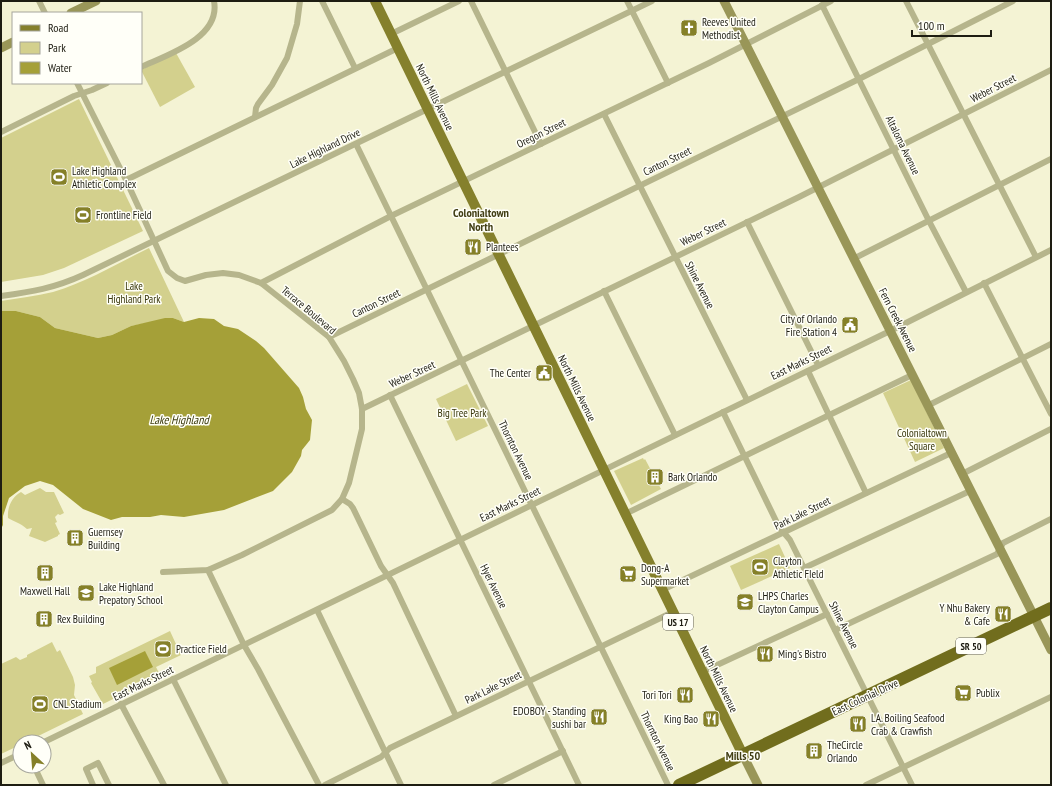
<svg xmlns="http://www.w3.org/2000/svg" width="1052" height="786" font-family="'PT Sans Narrow',sans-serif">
<rect width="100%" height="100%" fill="#f4f3d4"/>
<g fill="#d3d08d">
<polygon points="176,53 195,87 160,107 141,70"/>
<polygon points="79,99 143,231 64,268 43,275 1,282 1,138"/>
<path d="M149 248 184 322 173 318 131 326 112 335 98 338 55 328 40 317 16 311H1V301C18 298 36 296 53 292 87 282 118 263 149 248Z"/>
<polygon points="911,380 944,448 915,462 883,393"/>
<polygon points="467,384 488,426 456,441 436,399"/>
<polygon points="643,458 644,460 645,459 661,489 631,505 614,471"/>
<path d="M40 488 46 492H54L64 513 60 515 58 514 55 517 57 522 55 523 60 534 58 535V536L45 542 29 536 32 528 27 529C19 522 16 523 8 518 7 507 12 497 21 492L25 495Z"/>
<polygon points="779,544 790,568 741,590 730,566"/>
<polygon points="170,631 181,655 156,667 159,673 157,674 158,677 103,704 91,683 92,682 89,676 96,673 96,667"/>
<polygon points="52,642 57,652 60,650 73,677 75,685 74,695 83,714 26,742 20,742 20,745 1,754 1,664 16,657 20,660 27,657 27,655"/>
</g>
<g fill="#a5a038">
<polygon points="1,311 16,311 40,317 55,328 98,338 112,335 131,326 165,318 173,318 184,322 199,318 214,319 224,326 238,329 256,341 264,348 299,388 303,397 306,409 312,420 310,440 302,450 301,456 292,472 273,491 224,510 184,517 161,515 150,517 122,517 111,520 83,509 53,485 40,481 25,486 9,498 3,516 3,525 1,529"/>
<polygon points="145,651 153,667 117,685 109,668"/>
</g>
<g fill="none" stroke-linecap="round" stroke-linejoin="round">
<g stroke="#b6b58c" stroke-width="6">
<polyline points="39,1 45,13"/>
<polyline points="322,1 355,68"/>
<polyline points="471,1 541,144"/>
<polyline points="627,1 668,83"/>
<polyline points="906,1 1036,257"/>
<polyline points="822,5 929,221 966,292"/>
<polyline points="391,34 459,1"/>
<path d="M141 67C167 55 221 38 214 1"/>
<polyline points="77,83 126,180 168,271 177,278 185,281 206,275 223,273 239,275 261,283 329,337 344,361 353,379 359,393 362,409 362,429 349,483 342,499 332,510 242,555 208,570 163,572"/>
<polyline points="604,114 747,400"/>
<polyline points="255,117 256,108 258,104 272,85 287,58 297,24 300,1"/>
<polyline points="1,132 74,96 92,90 107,83"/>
<polyline points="356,144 668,785"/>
<polyline points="126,180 398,48"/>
<polyline points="747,222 818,365"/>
<polyline points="853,259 1051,159"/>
<polyline points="261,283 391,216 709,63 831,1"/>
<polyline points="984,283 1051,414"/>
<polyline points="604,291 675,435"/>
<path d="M1 296C31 292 55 288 83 275L652 1"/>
<polyline points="329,337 859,79 1013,1"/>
<polyline points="808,371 866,493"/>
<polyline points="390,395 579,785"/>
<polyline points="927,406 1051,344"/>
<polyline points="362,409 799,197 1051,70"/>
<polyline points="723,412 779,527 790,540 912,785"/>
<polyline points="962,474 1051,429"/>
<polyline points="342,499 350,504 353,508 381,566 393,583 456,716"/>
<polyline points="625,514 912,375"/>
<polyline points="804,568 970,491"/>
<polyline points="208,570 244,645 258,669 319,785"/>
<polyline points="662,590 951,453"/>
<polyline points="317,610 401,785"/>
<polyline points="835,630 997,554 1003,543 1051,519"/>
<polyline points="702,672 827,614"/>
<polyline points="173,679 226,785"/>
<polyline points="121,704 164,785"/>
<polyline points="44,742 890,331 1051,250"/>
<polyline points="1,763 20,754"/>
<polyline points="34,766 43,785"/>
<polyline points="93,785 86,769 98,763 109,785"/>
<polyline points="325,785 381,757 390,748 673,612"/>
<polyline points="494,785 563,751"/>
<polyline points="866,785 1051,697"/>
</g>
<g stroke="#999658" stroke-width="9">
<polyline points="724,1 1051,650"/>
<polyline points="71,13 96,1"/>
<polyline points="1,48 13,42"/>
<polyline points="743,755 758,785"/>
</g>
<polyline stroke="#85802c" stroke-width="10" points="375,1 743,755"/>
<polyline stroke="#716d1d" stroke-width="12" points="679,785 1051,608"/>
</g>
<defs>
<symbol id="church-square" viewBox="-11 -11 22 22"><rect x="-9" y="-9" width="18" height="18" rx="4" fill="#858028" stroke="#fffff8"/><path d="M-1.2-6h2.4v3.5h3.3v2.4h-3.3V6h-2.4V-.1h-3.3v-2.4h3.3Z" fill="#fff"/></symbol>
<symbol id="stadium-square" viewBox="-11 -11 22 22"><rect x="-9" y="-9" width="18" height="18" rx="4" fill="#858028" stroke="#fffff8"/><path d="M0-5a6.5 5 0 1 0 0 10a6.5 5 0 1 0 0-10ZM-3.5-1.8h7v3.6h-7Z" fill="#fff"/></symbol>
<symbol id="restaurant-square" viewBox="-11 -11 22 22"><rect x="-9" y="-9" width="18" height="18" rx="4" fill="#858028" stroke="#fffff8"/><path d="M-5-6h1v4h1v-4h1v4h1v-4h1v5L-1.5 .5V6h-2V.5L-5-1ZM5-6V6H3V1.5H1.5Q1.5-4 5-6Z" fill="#fff"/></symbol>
<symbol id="civic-square" viewBox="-11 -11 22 22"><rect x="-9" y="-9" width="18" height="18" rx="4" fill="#858028" stroke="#fffff8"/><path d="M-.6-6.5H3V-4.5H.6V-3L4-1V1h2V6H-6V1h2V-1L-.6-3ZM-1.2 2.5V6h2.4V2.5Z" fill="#fff"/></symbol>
<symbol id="building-square" viewBox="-11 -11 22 22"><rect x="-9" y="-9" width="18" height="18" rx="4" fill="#858028" stroke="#fffff8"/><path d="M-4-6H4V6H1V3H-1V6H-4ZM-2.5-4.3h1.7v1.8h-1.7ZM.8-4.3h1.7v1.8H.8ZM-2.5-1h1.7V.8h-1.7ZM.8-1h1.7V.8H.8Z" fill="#fff"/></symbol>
<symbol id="supermarket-square" viewBox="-11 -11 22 22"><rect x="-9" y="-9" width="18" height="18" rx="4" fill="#858028" stroke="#fffff8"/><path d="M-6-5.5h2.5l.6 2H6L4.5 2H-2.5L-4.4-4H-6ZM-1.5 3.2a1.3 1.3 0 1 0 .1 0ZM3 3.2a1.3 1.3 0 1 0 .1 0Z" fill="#fff"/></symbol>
<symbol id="school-square" viewBox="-11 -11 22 22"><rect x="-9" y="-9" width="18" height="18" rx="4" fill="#858028" stroke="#fffff8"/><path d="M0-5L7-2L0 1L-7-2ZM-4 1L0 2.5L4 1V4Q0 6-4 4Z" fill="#fff"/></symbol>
</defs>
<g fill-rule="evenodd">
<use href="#church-square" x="679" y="18" width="20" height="20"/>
<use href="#stadium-square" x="49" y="167" width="20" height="20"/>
<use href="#stadium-square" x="73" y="205" width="20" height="20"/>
<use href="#restaurant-square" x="463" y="237" width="20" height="20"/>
<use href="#civic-square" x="840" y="315" width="20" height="20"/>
<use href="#civic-square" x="534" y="363" width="20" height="20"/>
<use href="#building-square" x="645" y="467" width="20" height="20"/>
<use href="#building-square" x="65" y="528" width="20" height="20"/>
<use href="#stadium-square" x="750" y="557" width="20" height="20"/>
<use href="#building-square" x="35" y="563" width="20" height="20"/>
<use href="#supermarket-square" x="618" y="564" width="20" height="20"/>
<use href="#school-square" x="76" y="583" width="20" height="20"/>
<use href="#school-square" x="735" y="592" width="20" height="20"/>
<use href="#restaurant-square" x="993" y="604" width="20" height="20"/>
<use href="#building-square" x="34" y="609" width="20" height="20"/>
<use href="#stadium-square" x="153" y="639" width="20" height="20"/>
<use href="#restaurant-square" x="755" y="644" width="20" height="20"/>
<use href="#supermarket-square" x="953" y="683" width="20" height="20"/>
<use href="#restaurant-square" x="675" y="685" width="20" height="20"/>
<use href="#stadium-square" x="30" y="694" width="20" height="20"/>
<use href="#restaurant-square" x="589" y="707" width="20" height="20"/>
<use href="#restaurant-square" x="701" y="709" width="20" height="20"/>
<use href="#restaurant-square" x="848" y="714" width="20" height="20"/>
<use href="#building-square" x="804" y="741" width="20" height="20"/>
</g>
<g text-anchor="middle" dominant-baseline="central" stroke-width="3" stroke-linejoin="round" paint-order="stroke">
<g fill="#fffff8" stroke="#626157" stroke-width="1">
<rect x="663" y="614" width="30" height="16" rx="3"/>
<rect x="956" y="638" width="30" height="16" rx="3"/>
</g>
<g font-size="10" font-weight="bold" fill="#1e1d12">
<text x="678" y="622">US 17</text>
<text x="971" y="646">SR 50</text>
</g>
<g font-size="11" fill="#1e1d12" stroke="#fffff8" text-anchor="start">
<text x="702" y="22">Reeves United<tspan x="702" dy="13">Methodist</tspan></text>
<text x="72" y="171">Lake Highland<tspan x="72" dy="13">Athletic Complex</tspan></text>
<text x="96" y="215">Frontline Field</text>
<text x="486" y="247">Plantees</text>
<text x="837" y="319" text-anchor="end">City of Orlando<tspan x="837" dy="13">Fire Station 4</tspan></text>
<text x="531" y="373" text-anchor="end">The Center</text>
<text x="668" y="477">Bark Orlando</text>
<text x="88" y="532">Guernsey<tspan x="88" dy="13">Building</tspan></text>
<text x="773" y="561">Clayton<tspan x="773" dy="13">Athletic FIeld</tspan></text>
<text x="641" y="568">Dong-A<tspan x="641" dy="13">Supermarket</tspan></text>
<text x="99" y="587">Lake Highland<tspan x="99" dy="13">Prepatory School</tspan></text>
<text x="45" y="591" text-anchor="middle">Maxwell Hall</text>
<text x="758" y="596">LHPS Charles<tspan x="758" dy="13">Clayton Campus</tspan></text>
<text x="990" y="608" text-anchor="end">Y Nhu Bakery<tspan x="990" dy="13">&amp; Cafe</tspan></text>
<text x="57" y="619">Rex Building</text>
<text x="176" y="649">Practice Field</text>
<text x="778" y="654">Ming's Bistro</text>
<text x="976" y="693">Publix</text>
<text x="672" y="695" text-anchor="end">Tori Tori</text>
<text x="53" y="704">CNL Stadium</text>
<text x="586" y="711" text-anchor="end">EDOBOY - Standing<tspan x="586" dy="13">sushi bar</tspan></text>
<text x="871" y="718">LA. Boiling Seafood<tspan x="871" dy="13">Crab &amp; Crawfish</tspan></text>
<text x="698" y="719" text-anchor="end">King Bao</text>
<text x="827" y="745">TheCircle<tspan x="827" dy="13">Orlando</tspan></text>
</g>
<g font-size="11" fill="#1e1d12" stroke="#fffff8">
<text transform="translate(993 88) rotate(-27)">Weber Street</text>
<text transform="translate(435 97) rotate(64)">North Mills Avenue</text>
<text transform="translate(541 133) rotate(-26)">Oregon Street</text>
<text transform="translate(903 145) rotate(64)">Altaloma Avenue</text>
<text transform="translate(325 148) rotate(-26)">Lake Highland Drive</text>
<text transform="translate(667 161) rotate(-26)">Canton Street</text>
<text transform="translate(703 232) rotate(-26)">Weber Street</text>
<text transform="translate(700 285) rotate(63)">Shine Avenue</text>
<text transform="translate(376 303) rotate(-26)">Canton Street</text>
<text transform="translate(309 310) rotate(40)">Terrace Boulevard</text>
<text transform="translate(898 320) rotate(63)">Fern Creek Avenue</text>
<text transform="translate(801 362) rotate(-26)">East Marks Street</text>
<text transform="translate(412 374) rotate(-25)">Weber Street</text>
<text transform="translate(577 388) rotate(64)">North Mills Avenue</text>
<text transform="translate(516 450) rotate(64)">Thornton Avenue</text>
<text transform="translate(510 504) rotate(-26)">East Marks Street</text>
<text transform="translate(802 513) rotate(-26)">Park Lake Street</text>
<text transform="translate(494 586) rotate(64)">Hyer Avenue</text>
<text transform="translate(844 625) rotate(63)">Shine Avenue</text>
<text transform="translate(719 679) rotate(64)">North Mills Avenue</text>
<text transform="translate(143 683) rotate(-26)">East Marks Street</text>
<text transform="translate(493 687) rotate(-26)">Park Lake Street</text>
<text transform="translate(865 697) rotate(-25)">East Colonial Drive</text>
<text transform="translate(658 741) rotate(64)">Thornton Avenue</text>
</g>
<g font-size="11" fill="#38360a" stroke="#fffff8">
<text x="134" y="286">Lake<tspan x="134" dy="13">Highland Park</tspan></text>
<text x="462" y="413">Big Tree Park</text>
<text x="922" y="433">Colonialtown<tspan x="922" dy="13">Square</tspan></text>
</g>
<g font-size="12" font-weight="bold" fill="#423f16" stroke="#fffff8">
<text x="481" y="212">Colonialtown<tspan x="481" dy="14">North</tspan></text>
<text x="743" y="755">Mills 50</text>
</g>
<g font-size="12" font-style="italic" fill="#424015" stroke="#fffff8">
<text x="179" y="419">Lake Highland</text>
</g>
</g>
<rect width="1052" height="786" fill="none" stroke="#1e1d12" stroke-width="4"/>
<rect x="12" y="12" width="130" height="72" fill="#fffff8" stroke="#a5a59c"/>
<rect x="20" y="25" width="20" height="6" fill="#85802c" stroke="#a5a59c"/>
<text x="48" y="32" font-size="12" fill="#1e1d12">Road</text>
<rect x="20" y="42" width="20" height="12" fill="#d3d08d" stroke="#a5a59c"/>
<text x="48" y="52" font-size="12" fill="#1e1d12">Park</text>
<rect x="20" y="62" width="20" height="12" fill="#a5a038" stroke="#a5a59c"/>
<text x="48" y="72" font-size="12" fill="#1e1d12">Water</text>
<g transform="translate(32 754) rotate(334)"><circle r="19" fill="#fffff8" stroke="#a5a59c"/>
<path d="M0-3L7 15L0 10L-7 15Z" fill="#858028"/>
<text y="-6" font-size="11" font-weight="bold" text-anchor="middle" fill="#1e1d12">N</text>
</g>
<path d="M912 30v6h79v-6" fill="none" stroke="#1e1d12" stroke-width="2"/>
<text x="918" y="30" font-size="12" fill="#1e1d12" stroke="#fffff8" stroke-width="3" paint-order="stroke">100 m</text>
</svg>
